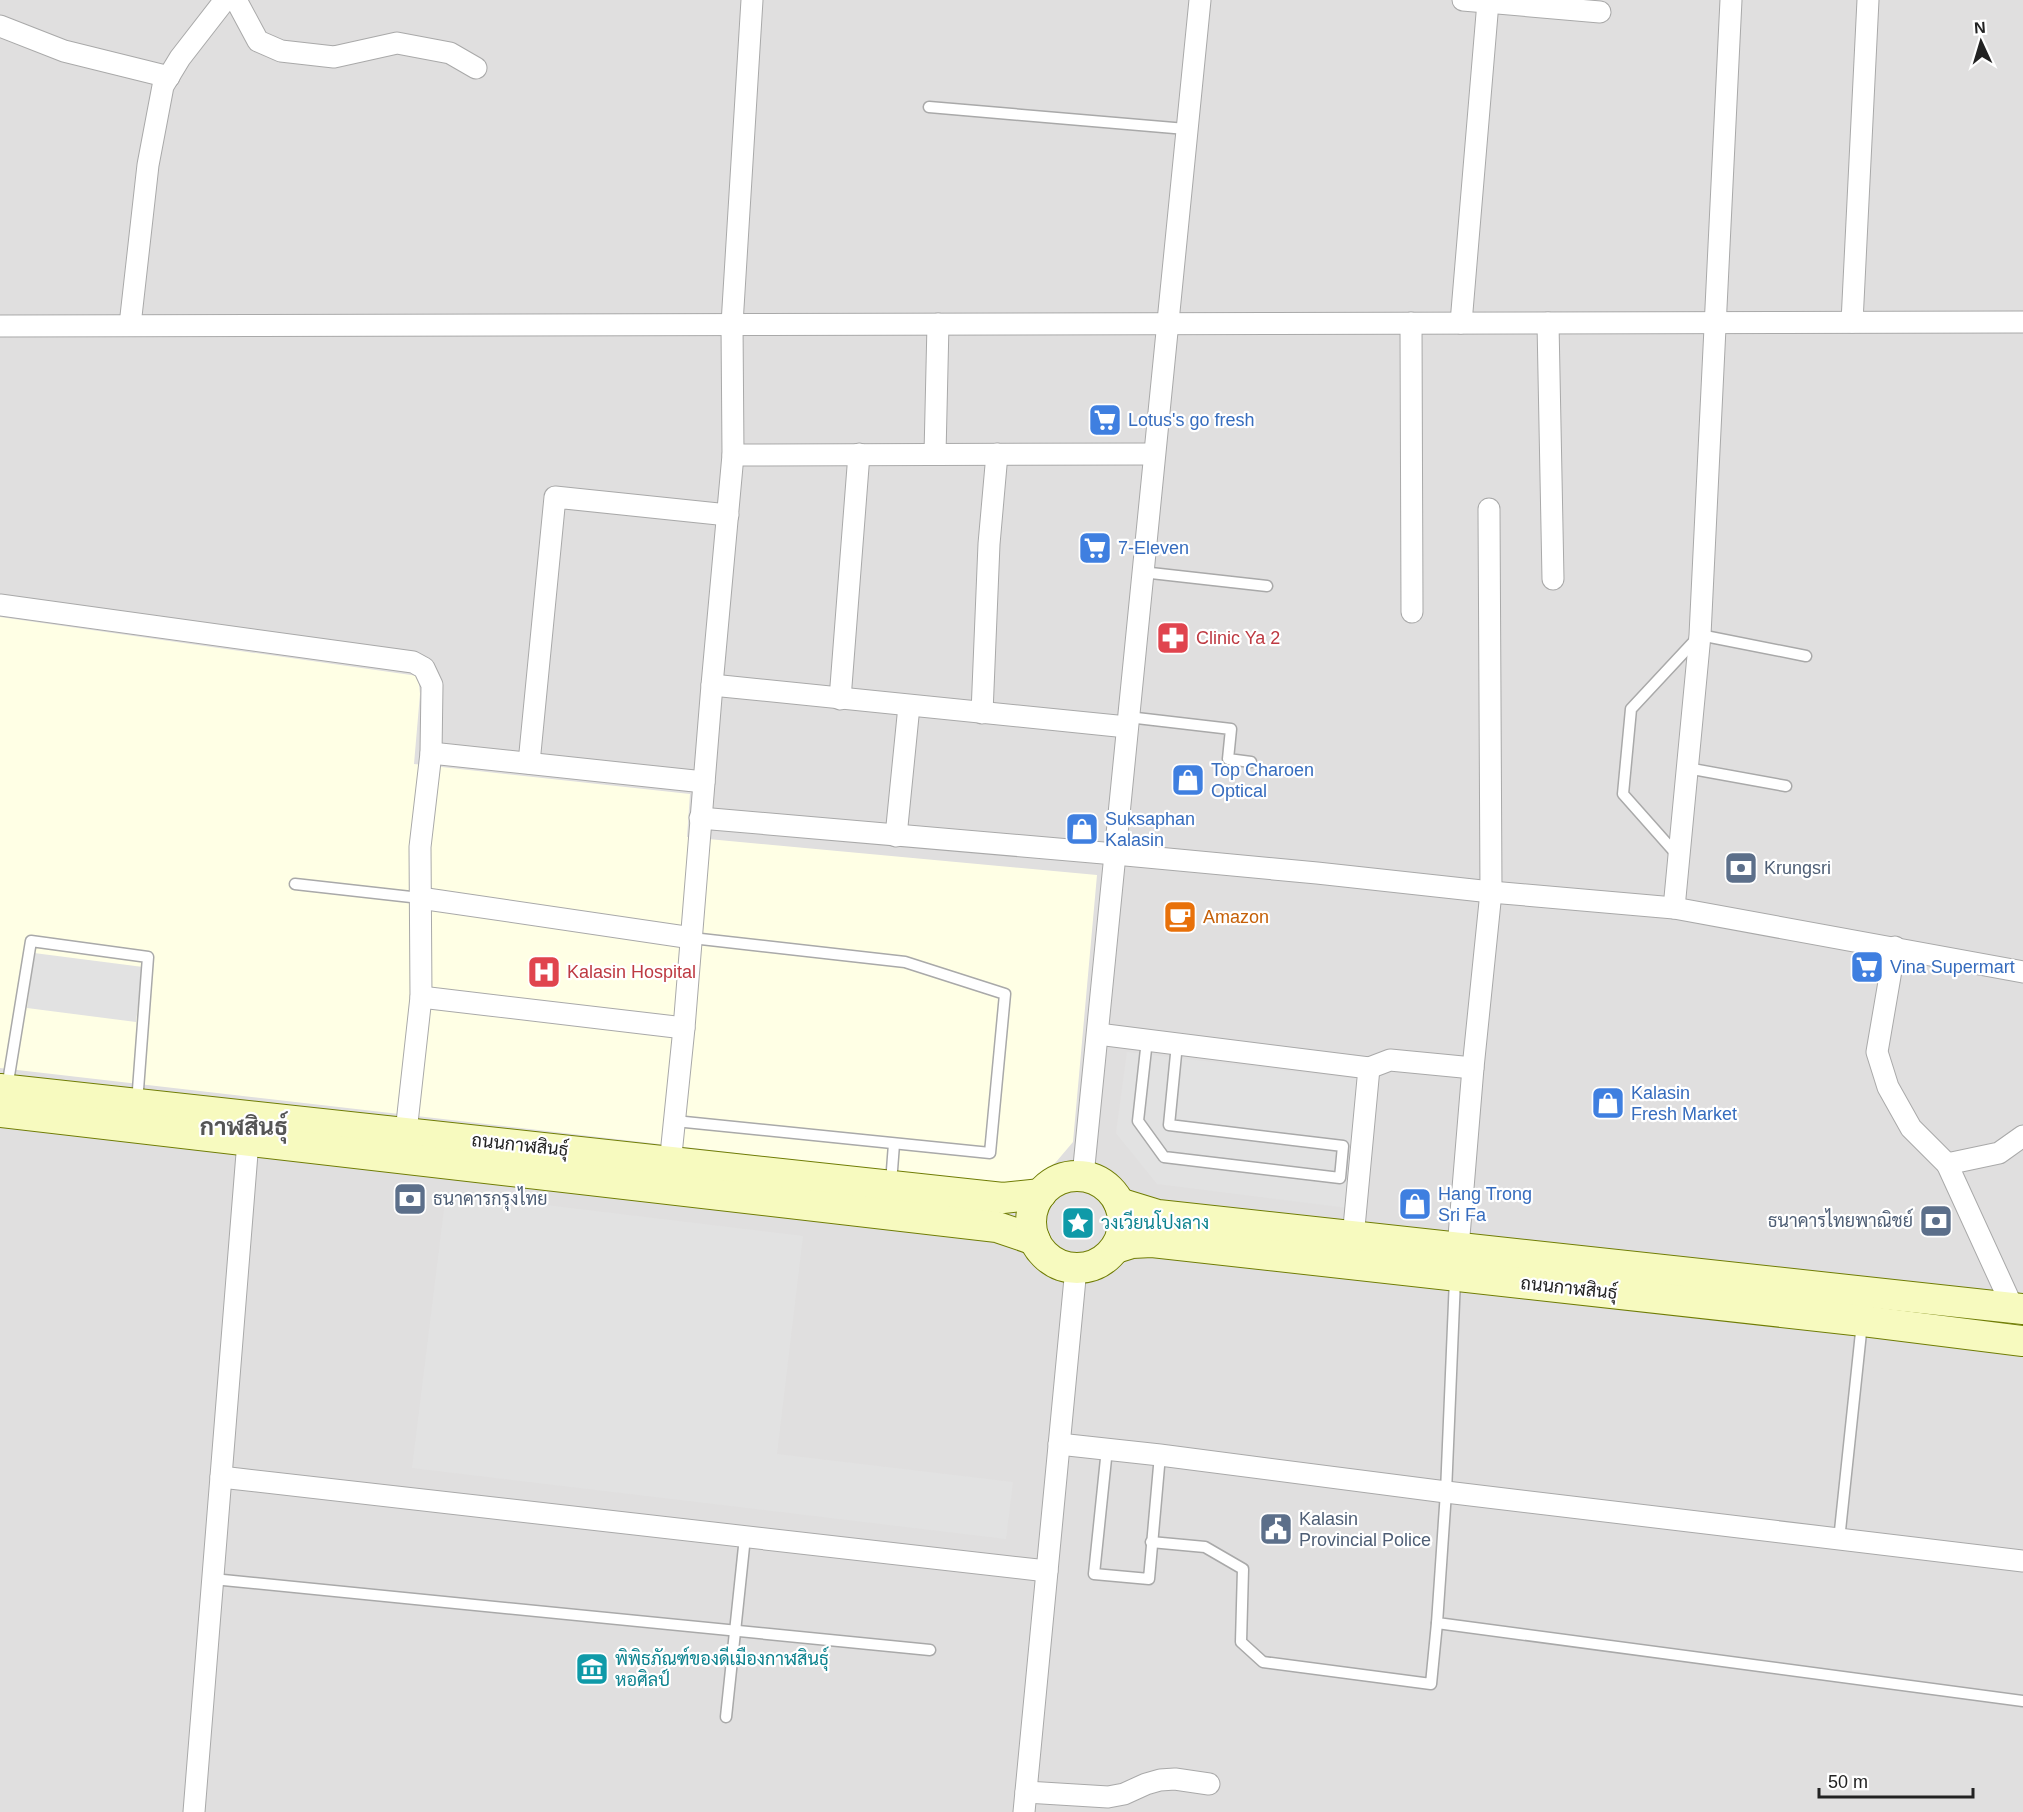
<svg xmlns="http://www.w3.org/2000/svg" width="2023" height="1812" font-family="Arial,Sarabun,sans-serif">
<rect width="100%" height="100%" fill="#f2efe9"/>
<rect fill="#e0dfdf" x="0" y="0" width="2023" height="1812"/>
<polygon fill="#ffffe5" points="0,617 418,676 420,694 414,764 690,794 687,837 1097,875 1073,1142 1056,1162 1039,1177 1014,1185 0,1068"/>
<g fill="#e2e2e2">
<polygon points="34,953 143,967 136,1022 27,1008"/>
<polygon points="1127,1052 1357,1079 1348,1208 1157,1184 1116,1133"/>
<polygon points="446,1193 803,1236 777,1454 1013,1482 1006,1539 412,1468"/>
</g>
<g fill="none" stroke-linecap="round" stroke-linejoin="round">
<defs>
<g id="service">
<polyline points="929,107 1186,129"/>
<polyline points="1142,572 1267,586"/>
<polyline points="1128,717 1231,729 1228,759 1251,762"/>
<polyline points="1687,768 1786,786"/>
<polyline points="1678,856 1623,794 1631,709 1700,635 1806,656"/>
<polyline points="295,884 420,898"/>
<polyline points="1147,1040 1138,1121 1164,1157 1340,1178 1343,1146 1169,1125 1177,1044"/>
<polyline points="7,1088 31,941 148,957 137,1103"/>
<polyline points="675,1121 990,1153 1005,994 905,962 692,938"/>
<polyline points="891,1183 894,1144"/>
<polyline points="1455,1279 1446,1492 1437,1623 2023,1701"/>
<polyline points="1107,1449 1094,1574 1149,1579 1160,1455"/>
<polyline points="1839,1540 1862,1323"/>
<polyline points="1151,1542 1205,1547 1243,1569 1241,1642 1263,1662 1431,1684 1437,1623"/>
<polyline points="213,1579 930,1650"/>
<polyline points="726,1717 745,1537"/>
</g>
<g id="minor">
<polyline points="236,0 258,41 281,51 334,57 397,43 450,53 476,68"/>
<polyline points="1463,0 1600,12"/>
<polyline points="0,26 64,51 169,77"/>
<polyline points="1852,322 1868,0"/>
<polyline points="1411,323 1412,612"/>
<polyline points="1461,323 1488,2"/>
<polyline points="1548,323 1553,579"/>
<polyline points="130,325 148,165 163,86 180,58 225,0"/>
<polyline points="0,326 2023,322"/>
<polyline points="935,454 938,324"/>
<polyline points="733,455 1154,454"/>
<polyline points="0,605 413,662 424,668 432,685 431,753 420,847 421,997 406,1132"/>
<polyline points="712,685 1127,727"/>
<polyline points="840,699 859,454"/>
<polyline points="982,713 989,544 997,454"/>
<polyline points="431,753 704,782"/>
<polyline points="529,763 555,497 728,515"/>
<polyline points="700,818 1115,854 1317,873 1491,892 1674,908 2023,972"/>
<polyline points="896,836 909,706"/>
<polyline points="420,898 692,938"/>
<polyline points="1674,908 1700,635 1731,0"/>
<polyline points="1895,947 1877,1052 1888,1087 1911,1128 1947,1164 1999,1153 2023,1136"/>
<polyline points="421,997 684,1028"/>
<polyline points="1098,1034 1369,1068 1353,1238"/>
<polyline points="1369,1068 1390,1060 1473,1068"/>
<polyline points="1947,1164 2013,1308"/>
<polyline points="669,1174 684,1028 712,685 733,455 732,324 752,0"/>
<polyline points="1083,1176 1200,0"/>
<polyline points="1457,1260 1473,1068 1491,892 1489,509"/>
<polyline points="1059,1444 1160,1455 1446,1492 2023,1561"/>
<polyline points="221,1477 1047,1571"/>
<polyline points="1026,1792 1108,1797 1124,1794 1146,1784 1160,1780 1175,1779 1209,1784"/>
<polyline points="194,1812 248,1141"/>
<polyline points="1024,1812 1076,1268"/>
</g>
<g id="secondary">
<polyline points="0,1089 1003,1198 1041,1194"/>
<polyline points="0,1112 997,1227 1035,1240"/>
<circle cx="1077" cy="1222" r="46"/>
<polyline points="1119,1203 1158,1215 2023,1309"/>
<polyline points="1116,1248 1132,1243 1152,1242 1863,1321 2023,1341"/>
</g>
</defs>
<use href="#service" stroke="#a9a9a9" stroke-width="13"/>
<use href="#minor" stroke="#a9a9a9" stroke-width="23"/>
<use href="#secondary" stroke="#707d05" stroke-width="32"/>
<use href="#service" stroke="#fff" stroke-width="10"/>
<use href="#minor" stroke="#fff" stroke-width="21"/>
<use href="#secondary" stroke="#f7fabf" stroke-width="30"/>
</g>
<defs>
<symbol id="supermarket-square" viewBox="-11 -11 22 22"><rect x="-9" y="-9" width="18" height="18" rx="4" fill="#3f7fe0" stroke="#fff"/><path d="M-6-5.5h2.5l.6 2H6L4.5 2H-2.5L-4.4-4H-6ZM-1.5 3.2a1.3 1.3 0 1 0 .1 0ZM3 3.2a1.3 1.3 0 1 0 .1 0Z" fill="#fff"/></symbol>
<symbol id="pharmacy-square" viewBox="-11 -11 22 22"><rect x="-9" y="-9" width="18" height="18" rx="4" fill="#e0444e" stroke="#fff"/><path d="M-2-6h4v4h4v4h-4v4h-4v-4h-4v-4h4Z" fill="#fff"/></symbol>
<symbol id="shop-square" viewBox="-11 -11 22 22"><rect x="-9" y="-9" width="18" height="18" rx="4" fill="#3f7fe0" stroke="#fff"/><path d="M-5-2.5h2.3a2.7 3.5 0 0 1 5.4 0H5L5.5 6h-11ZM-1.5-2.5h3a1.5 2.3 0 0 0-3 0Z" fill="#fff"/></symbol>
<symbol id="bank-square" viewBox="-11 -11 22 22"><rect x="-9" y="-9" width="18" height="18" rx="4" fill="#5c6f8a" stroke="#fff"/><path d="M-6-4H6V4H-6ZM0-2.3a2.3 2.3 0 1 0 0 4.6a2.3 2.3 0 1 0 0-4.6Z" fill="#fff"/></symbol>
<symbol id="cafe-square" viewBox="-11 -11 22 22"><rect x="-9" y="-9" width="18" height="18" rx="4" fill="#e8710a" stroke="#fff"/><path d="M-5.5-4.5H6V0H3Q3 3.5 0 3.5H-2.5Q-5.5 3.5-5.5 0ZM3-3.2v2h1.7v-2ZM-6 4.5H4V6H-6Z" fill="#fff"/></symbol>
<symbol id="hospital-square" viewBox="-11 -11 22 22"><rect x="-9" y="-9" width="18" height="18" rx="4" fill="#e0444e" stroke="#fff"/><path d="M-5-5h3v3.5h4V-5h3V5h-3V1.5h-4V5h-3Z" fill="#fff"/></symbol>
<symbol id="sight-square" viewBox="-11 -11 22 22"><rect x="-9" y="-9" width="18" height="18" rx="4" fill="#0f9aa8" stroke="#fff"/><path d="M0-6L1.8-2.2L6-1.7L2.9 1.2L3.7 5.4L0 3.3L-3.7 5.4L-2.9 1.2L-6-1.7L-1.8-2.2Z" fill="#fff"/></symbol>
<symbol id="civic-square" viewBox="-11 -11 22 22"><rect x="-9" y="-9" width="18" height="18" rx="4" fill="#5c6f8a" stroke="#fff"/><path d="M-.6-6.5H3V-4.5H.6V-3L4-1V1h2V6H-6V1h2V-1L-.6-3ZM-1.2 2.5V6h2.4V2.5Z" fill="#fff"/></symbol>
<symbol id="museum-square" viewBox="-11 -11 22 22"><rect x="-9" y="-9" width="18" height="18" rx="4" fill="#0f9aa8" stroke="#fff"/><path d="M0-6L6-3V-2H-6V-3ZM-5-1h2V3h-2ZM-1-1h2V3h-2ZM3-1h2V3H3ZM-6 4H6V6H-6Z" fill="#fff"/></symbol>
</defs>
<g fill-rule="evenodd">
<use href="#supermarket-square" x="1086" y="401" width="38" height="38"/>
<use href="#supermarket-square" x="1076" y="529" width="38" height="38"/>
<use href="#pharmacy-square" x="1154" y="619" width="38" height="38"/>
<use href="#shop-square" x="1169" y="761" width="38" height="38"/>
<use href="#shop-square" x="1063" y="810" width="38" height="38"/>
<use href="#bank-square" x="1722" y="849" width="38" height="38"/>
<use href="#cafe-square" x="1161" y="898" width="38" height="38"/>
<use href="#supermarket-square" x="1848" y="948" width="38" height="38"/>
<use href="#hospital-square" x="525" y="953" width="38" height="38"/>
<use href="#shop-square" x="1589" y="1084" width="38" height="38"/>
<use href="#bank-square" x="391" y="1180" width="38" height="38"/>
<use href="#shop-square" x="1396" y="1185" width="38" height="38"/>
<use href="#bank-square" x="1917" y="1202" width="38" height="38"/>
<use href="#sight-square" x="1059" y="1204" width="38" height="38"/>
<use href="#civic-square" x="1257" y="1510" width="38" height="38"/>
<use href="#museum-square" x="573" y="1650" width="38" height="38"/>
</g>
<g text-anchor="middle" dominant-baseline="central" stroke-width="4.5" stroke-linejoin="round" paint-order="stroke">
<g font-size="18" fill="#366cbe" stroke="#fff" text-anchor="start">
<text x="1128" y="420">Lotus's go fresh</text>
<text x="1118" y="548">7-Eleven</text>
<text x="1211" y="770">Top Charoen<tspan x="1211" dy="21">Optical</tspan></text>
<text x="1105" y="819">Suksaphan<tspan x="1105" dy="21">Kalasin</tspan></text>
<text x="1890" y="967">Vina Supermart</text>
<text x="1631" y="1093">Kalasin<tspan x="1631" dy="21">Fresh Market</tspan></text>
<text x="1438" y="1194">Hang Trong<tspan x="1438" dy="21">Sri Fa</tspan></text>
</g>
<g font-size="18" fill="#be3a42" stroke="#fff" text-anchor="start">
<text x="1196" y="638">Clinic Ya 2</text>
<text x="567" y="972">Kalasin Hospital</text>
</g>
<g font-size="18" fill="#4e5e75" stroke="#fff" text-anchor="start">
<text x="1764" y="868">Krungsri</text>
<text x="433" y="1199">ธนาคารกรุงไทย</text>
<text x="1913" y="1221" text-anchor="end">ธนาคารไทยพาณิชย์</text>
<text x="1299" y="1519">Kalasin<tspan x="1299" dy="21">Provincial Police</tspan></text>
</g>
<g font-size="18" fill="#c56008" stroke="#fff" text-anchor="start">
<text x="1203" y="917">Amazon</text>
</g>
<g font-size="18" fill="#222" stroke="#fff">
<text transform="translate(520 1145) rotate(6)">ถนนกาฬสินธุ์</text>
<text transform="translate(1569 1288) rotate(6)">ถนนกาฬสินธุ์</text>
</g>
<g font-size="18" fill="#0d838f" stroke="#fff" text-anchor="start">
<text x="1101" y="1223">วงเวียนโปงลาง</text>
<text x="615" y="1659">พิพิธภัณฑ์ของดีเมืองกาฬสินธุ์<tspan x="615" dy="21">หอศิลป์</tspan></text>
</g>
<g font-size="24" font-weight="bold" fill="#555" stroke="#fff">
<text x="244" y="1126">กาฬสินธุ์</text>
</g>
</g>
<g transform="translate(1981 42) rotate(356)" stroke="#ffffff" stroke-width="4.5" paint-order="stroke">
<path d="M0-4.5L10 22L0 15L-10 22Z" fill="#222222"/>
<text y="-9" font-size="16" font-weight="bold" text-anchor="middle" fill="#222222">N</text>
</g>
<path d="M1819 1788v9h154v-9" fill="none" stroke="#222222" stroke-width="3"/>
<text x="1828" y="1788" font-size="18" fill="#222222" stroke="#ffffff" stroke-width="4.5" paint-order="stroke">50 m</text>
</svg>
